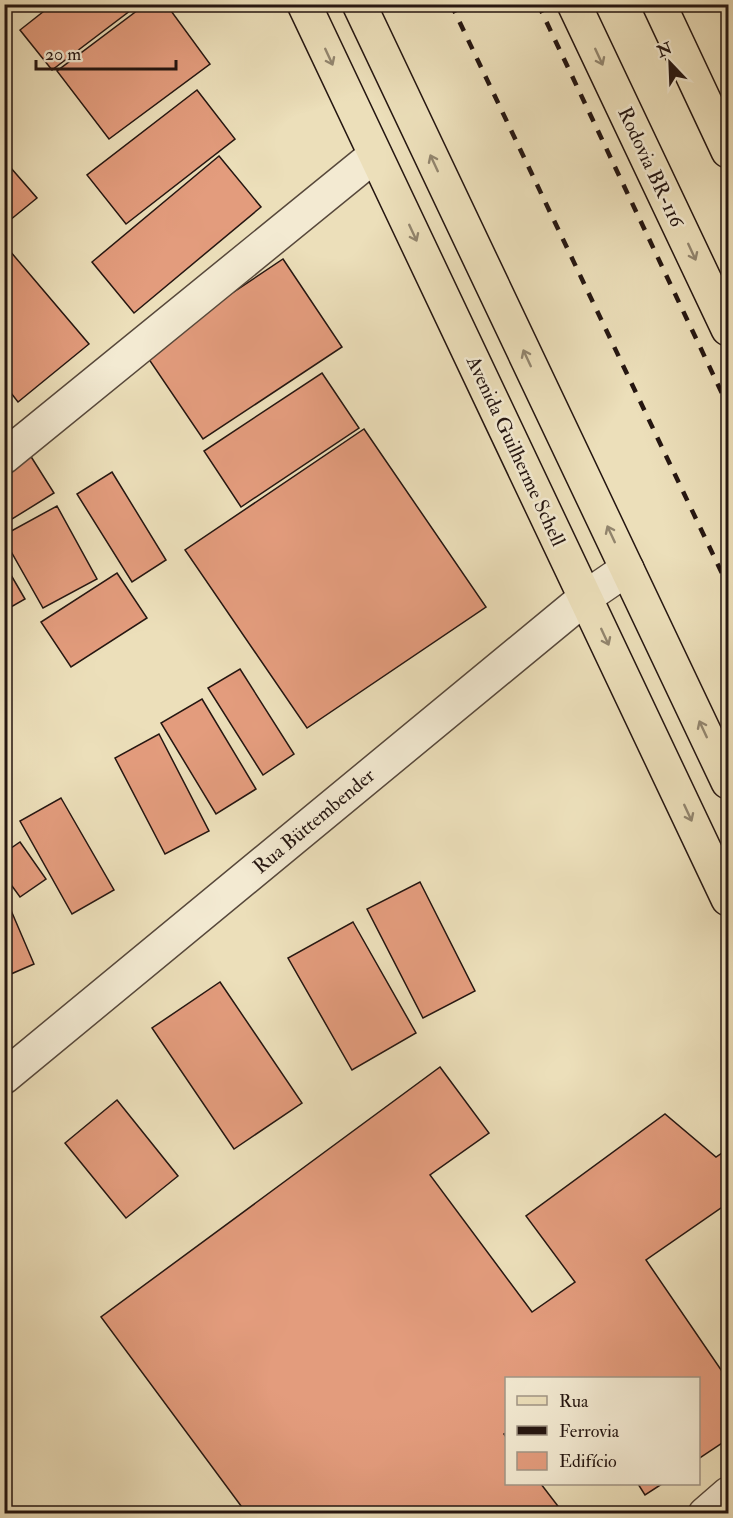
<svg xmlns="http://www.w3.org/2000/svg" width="733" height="1518" font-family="'IM FELL Double Pica',serif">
<rect width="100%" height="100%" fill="#ecdfba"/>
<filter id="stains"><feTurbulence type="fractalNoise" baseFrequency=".00333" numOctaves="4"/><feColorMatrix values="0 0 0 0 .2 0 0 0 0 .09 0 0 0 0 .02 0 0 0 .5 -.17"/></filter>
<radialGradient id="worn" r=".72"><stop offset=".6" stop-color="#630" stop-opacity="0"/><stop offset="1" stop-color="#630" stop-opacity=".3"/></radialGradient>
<g fill="#e39c7d" stroke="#251611" stroke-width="1.5">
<polygon points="53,4 139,4 52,70 20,30"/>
<polygon points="146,4 166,4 210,64 109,139 57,71"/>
<polygon points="197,90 235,139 126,224 87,175"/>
<polygon points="219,156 261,207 134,313 92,262"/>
<polygon points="4,160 37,198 4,225"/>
<polygon points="4,244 89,344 18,402 4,384"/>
<polygon points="283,259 342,347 203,439 144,352"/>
<polygon points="322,373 359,428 241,507 204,451"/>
<polygon points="364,429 486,607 307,728 185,550"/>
<polygon points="30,455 54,493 4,524 4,471"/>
<polygon points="112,472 166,560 132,582 77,494"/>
<polygon points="57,506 97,579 43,608 4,539 4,535"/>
<polygon points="4,563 25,599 4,611"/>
<polygon points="117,573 147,618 71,667 41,622"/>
<polygon points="240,669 294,754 263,775 208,688"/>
<polygon points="202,699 256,789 216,814 161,723"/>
<polygon points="159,734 209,831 165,854 115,758"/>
<polygon points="61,798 114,890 72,914 20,821"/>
<polygon points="20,842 46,879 20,897 4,875 4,853"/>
<polygon points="420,882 475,991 423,1018 367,909"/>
<polygon points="4,894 34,964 4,977"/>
<polygon points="353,922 416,1033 352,1070 288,958"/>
<polygon points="220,982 302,1103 234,1149 152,1028"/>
<polygon points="440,1067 489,1133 430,1175 532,1312 575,1282 526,1216 665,1114 716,1157 728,1149 728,1203 646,1260 728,1380 728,1439 698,1459 698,1378 506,1378 506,1433 504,1434 506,1437 506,1484 541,1484 564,1514 247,1514 101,1317"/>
<polygon points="117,1100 178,1176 126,1218 65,1143"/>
<polygon points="638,1484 662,1484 645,1495"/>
</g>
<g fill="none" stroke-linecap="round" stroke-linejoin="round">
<defs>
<g id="minor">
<polyline points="4,457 375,155"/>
<polyline points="4,1077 586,597 627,569"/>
<polyline points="705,1514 728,1494"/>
</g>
<g id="major">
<polyline points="304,4 728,899"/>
<polyline points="359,4 728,782"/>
</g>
<g id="highway">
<polyline points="574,4 728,329"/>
<polyline points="659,4 728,151"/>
</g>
</defs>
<use href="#minor" stroke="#57483b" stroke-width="36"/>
<use href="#major" stroke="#251611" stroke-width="36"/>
<use href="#highway" stroke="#251611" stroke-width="36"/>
<use href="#minor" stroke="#f3ead2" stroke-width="33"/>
<use href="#major" stroke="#ecdfba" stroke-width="33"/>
<use href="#highway" stroke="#ecdfba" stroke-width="33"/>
<g stroke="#251611" stroke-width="4.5" stroke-dasharray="10 10" stroke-linecap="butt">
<polyline points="451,4 728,586"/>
<polyline points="538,4 728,406"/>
</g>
</g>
<defs><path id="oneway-shaft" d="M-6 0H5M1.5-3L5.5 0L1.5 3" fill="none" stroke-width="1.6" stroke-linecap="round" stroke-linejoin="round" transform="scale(1.5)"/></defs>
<g stroke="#92856e">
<use href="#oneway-shaft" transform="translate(329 57) rotate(65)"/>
<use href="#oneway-shaft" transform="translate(599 57) rotate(65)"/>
<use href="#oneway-shaft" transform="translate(434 163) rotate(-115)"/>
<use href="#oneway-shaft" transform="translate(413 233) rotate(65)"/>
<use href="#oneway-shaft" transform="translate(692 252) rotate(65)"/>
<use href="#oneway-shaft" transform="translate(527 358) rotate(-115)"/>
<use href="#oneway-shaft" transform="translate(611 534) rotate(-115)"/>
<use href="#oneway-shaft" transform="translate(605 637) rotate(65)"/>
<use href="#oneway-shaft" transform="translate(703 729) rotate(-115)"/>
<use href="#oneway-shaft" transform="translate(688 813) rotate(65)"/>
</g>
<g text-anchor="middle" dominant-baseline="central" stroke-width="5" stroke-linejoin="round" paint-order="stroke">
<g font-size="20" fill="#251611" stroke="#f3ead2">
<text transform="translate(651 167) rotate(65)">Rodovia BR-116</text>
<text transform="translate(516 451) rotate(65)">Avenida Guilherme Schell</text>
<text transform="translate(314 821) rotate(-40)">Rua Büttembender</text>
</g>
</g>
<rect width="733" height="1518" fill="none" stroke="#ecdfba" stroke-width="24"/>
<rect x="6" y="6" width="721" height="1506" fill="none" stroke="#251611" stroke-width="3"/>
<rect x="12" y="12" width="709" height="1494" fill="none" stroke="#251611" stroke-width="1.5"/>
<rect x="505" y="1377" width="195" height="108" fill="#f3ead2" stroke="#a19585" stroke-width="1.5"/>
<rect x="517" y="1396" width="30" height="9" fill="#ecdfba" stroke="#a19585" stroke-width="1.5"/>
<text x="559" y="1407" font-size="18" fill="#251611">Rua</text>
<rect x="517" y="1426" width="30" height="9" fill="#251611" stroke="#a19585" stroke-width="1.5"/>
<text x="559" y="1437" font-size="18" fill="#251611">Ferrovia</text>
<rect x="517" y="1452" width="30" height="18" fill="#e39c7d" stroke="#a19585" stroke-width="1.5"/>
<text x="559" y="1467" font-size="18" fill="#251611">Edifício</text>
<g transform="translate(670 63) rotate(337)" stroke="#f3ead2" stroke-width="4.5" paint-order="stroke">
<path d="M0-4.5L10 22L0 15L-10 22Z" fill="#251611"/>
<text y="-9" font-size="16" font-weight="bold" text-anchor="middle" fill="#251611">N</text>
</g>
<path d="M36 60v9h140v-9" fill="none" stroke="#251611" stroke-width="3"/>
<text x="45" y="60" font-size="18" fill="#251611" stroke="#f3ead2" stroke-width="4.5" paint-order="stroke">20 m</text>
<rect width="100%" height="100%" filter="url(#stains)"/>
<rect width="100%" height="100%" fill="url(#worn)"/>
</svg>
